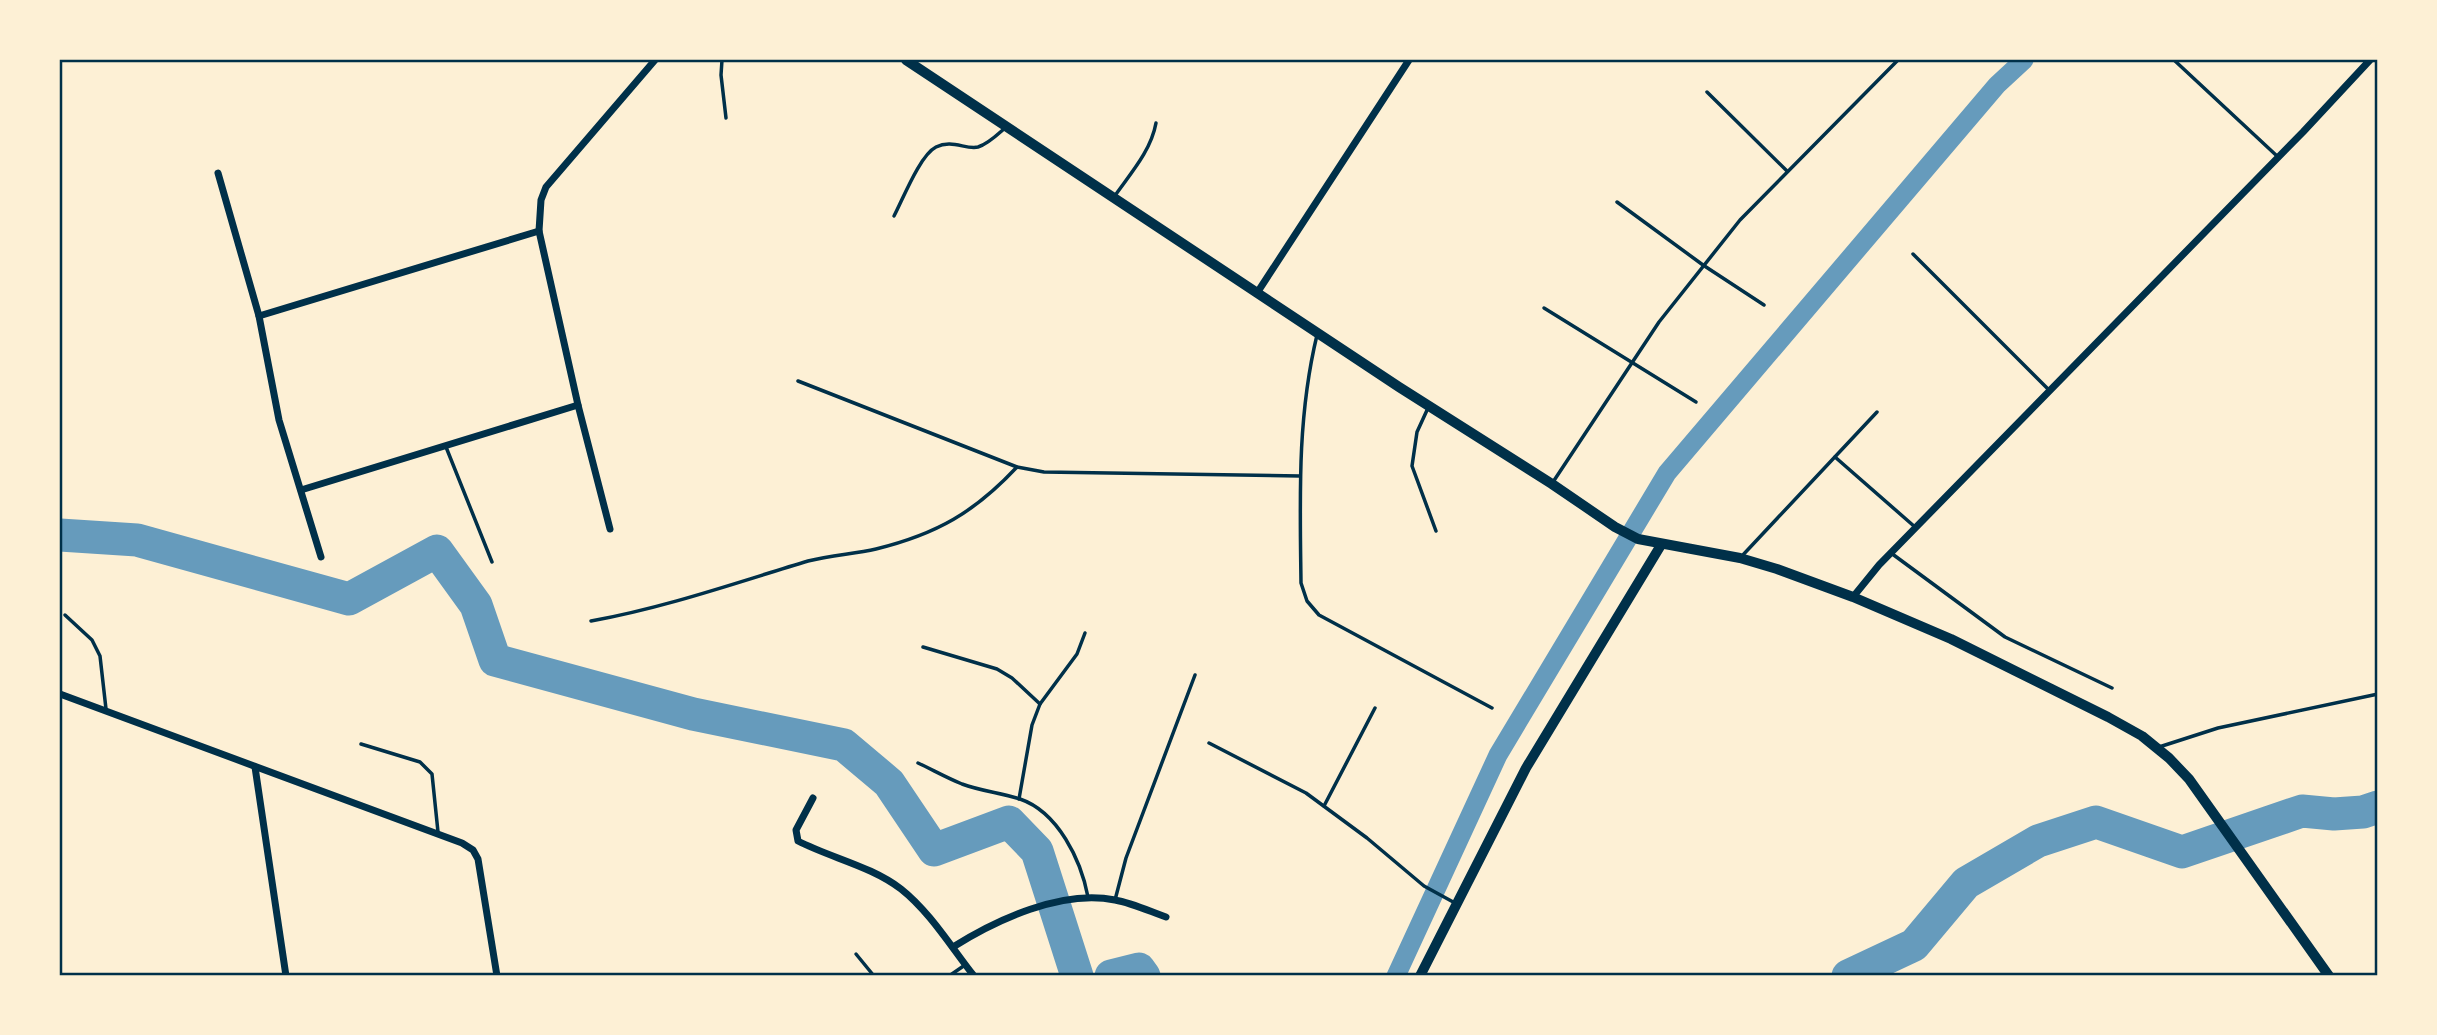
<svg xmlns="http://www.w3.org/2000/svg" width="2437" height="1035" font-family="'DM Sans',sans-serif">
<rect width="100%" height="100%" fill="#fdf0d5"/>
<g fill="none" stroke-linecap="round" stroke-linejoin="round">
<polyline stroke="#669bbc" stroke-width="19" points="1396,976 1498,755 1667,473 1997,85 2024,60"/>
<g stroke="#669bbc" stroke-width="33">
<polyline points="60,535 137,540 349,599 437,551 476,605 495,660 693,714 844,745 889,783 934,850 1009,822 1037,851 1077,976"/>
<polyline points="1111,976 1139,969 1144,976"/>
<polyline points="1848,976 1914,945 1966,883 2038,841 2096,822 2182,852 2302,811 2334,814 2363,812 2378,807"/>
</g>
<g stroke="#003049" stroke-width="3.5">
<polyline points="722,60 721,75 726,118"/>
<polyline points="2174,60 2277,156"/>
<polyline points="1707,92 1787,171"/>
<path d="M1114 197C1130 174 1151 151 1156 123"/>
<polyline points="1617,202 1703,265 1764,305"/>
<path d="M894 216C903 199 920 155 936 147 952 139 966 150 978 147 988 144 997 135 1005 128"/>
<polyline points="1913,254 2048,389"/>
<polyline points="1544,308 1696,402"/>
<path d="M1317 335C1297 418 1300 498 1301 583L1307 601 1319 615 1492 708"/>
<polyline points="798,381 1017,467 1044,472 1300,476"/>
<polyline points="1428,408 1417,432 1412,466 1436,531"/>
<polyline points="446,447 492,562"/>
<polyline points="1835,457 1915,527"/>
<polyline points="1553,482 1659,322 1740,220 1898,60"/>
<polyline points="1891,553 2005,637 2112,688"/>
<polyline points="1741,557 1877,412"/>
<polyline points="65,615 92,640 100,656 106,709"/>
<path d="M591 621C667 607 735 583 808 561 831 555 854 554 876 549 937 534 975 512 1017 467"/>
<polyline points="923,647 997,669 1012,678 1040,704 1032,725 1019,799"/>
<polyline points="1040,704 1077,654 1085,633"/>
<polyline points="1209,743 1306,793 1367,838 1424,886 1455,903"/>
<polyline points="361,744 420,762 432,774 438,832"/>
<polyline points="2159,747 2218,728 2378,694"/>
<path d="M918 763C933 770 947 778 962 784 981 791 1001 793 1020 799 1058 812 1081 860 1088 897"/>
<polyline points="1324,806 1375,708"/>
<polyline points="1115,900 1126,858 1195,675"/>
<polyline points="856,954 874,976"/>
<polyline points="949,976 965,965"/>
</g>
<g stroke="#003049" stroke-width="7">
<polyline points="218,173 259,316 279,420 321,557"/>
<polyline points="1257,293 1409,60"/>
<polyline points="259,316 539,231"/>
<polyline points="301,490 578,405"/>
<polyline points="610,529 578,405 539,231 541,200 546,187 655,60"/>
<polyline points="1853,597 1879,565 2303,132 2370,60"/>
<polyline points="60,694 462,843 473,850 478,859 497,976"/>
<polyline points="255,767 286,976"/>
<path d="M813 798 796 830 798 841C831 858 871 866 901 889 930 912 951 947 974 976"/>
<path d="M953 947C996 920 1062 889 1115 900 1132 903 1149 911 1166 917"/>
</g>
<polyline stroke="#003049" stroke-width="10" points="1420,976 1526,768 1661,545"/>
<polyline stroke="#003049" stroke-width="10" points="906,60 1399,387 1552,484 1615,527 1638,539 1740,558 1777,569 1853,597 1951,639 2108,717 2142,736 2169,758 2189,779 2329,976"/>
</g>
<rect width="2437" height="1035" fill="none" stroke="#fdf0d5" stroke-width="122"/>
<rect x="61" y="61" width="2315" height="913" fill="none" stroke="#003049" stroke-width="2.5"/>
</svg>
